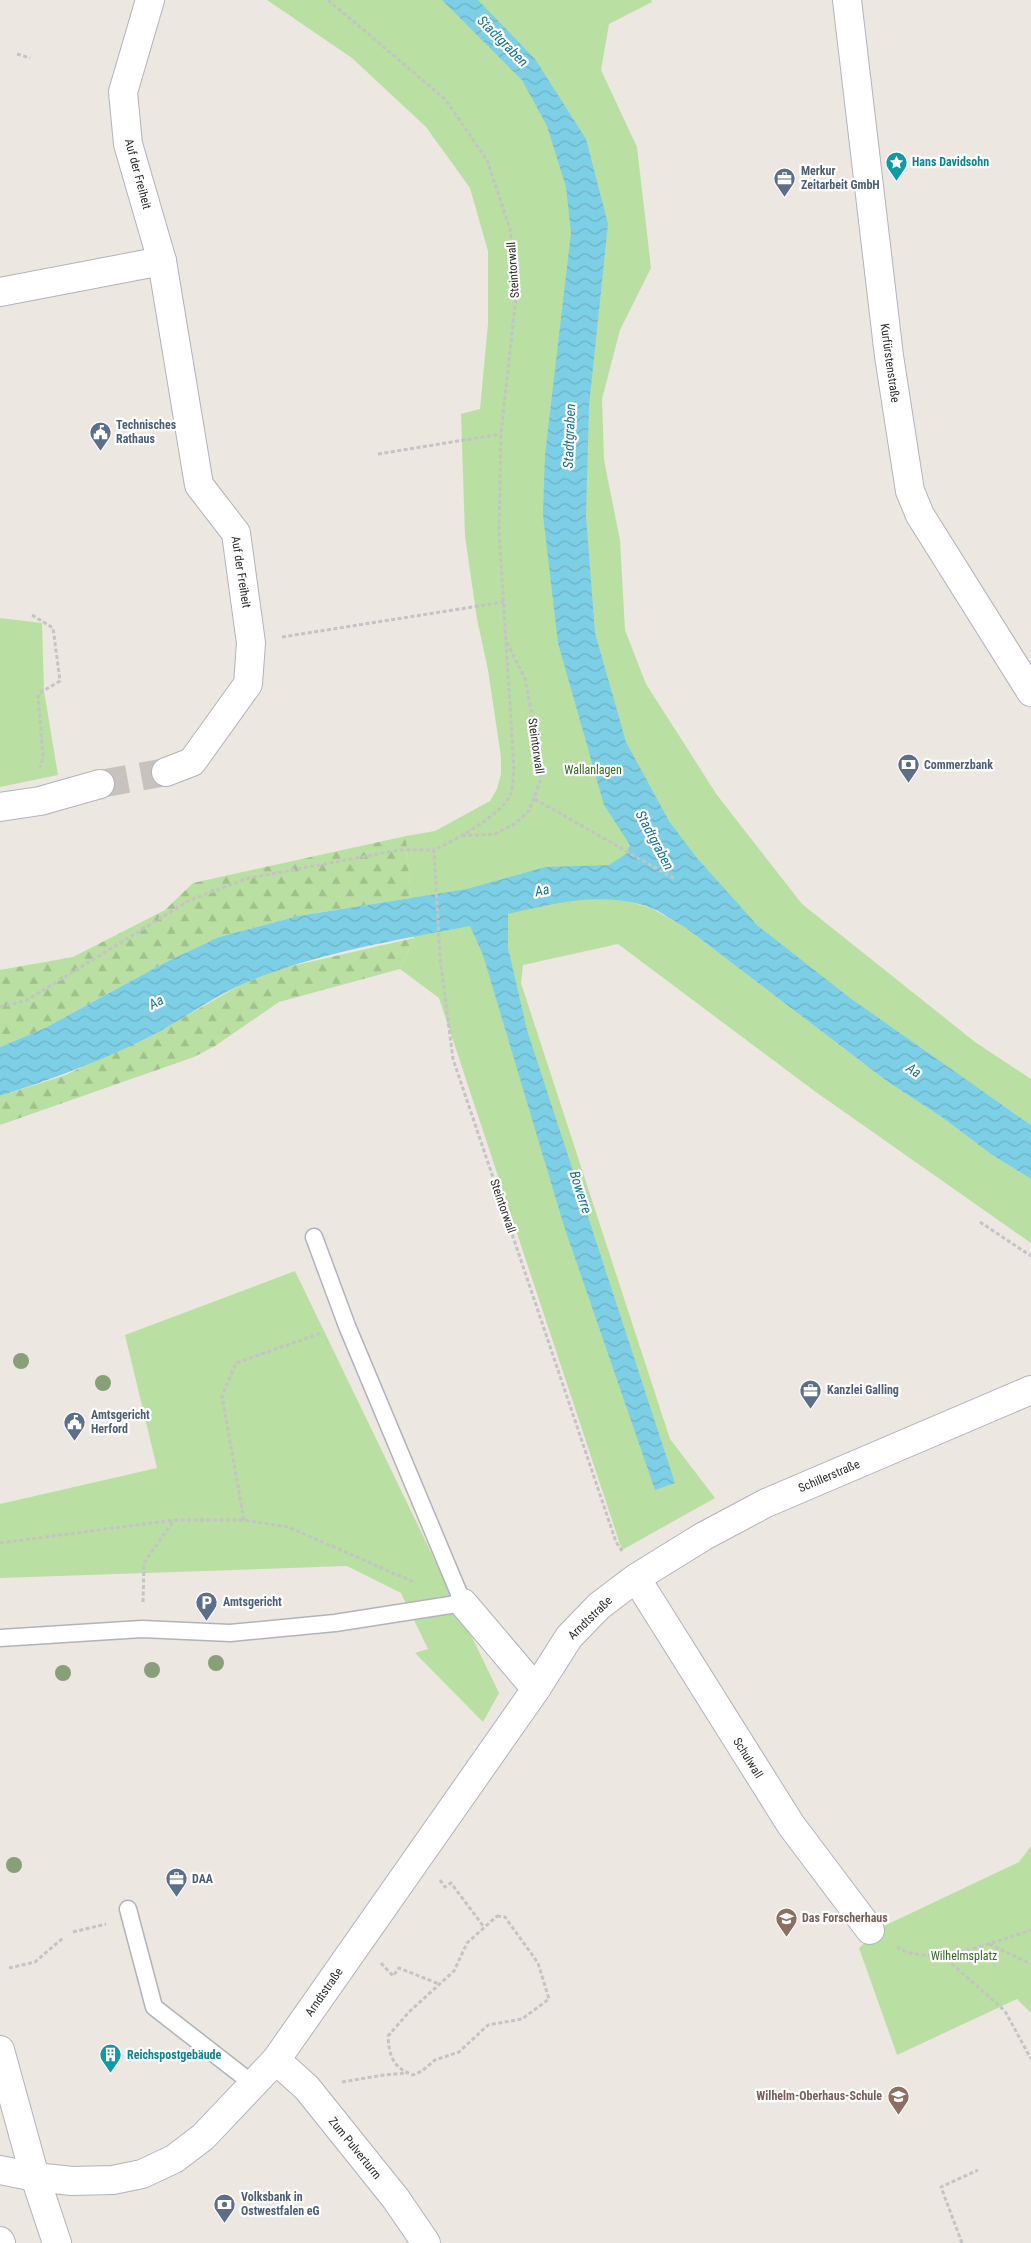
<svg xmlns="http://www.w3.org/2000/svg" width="1031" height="2243" font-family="'Roboto Condensed',sans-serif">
<defs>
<pattern id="forest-firs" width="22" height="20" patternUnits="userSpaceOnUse" patternTransform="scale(1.25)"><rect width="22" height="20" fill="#badfa2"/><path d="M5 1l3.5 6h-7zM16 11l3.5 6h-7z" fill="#a0c08c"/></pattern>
<pattern id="water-waves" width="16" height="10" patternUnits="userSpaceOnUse" patternTransform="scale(1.25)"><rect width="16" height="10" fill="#7dcfe6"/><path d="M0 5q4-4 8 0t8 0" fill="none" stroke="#6cb2c6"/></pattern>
</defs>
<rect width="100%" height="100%" fill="#ede7e1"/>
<g fill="#badfa2">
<path d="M267 0H651L652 2 609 24 601 70 637 147 651 268 620 330 602 399 604 460 620 540 625 630 646 684 701 770 717 795 802 904 975 1042 1031 1079V1125C940 1061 841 999 758 926 724 896 696 857 669 821L620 899 651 908 686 928 888 1082 943 1118 992 1155 1031 1179V1243L813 1090 618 944 523 965 521 983 670 1439 715 1498 622 1550 439 998 400 969 414 938 406 836 435 831 490 801 497 789 501 774V757L488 670 477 619 465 536 461 414 480 409 488 324V251L470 188 426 127 352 58Z"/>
<polygon points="0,618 42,623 44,691 58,775 0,787"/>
<polygon points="295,1271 499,1693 483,1722 415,1653 428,1649 401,1593 347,1566 0,1578 0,1504 157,1468 125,1335"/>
<polygon points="1031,1846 1031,2013 1017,1999 897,2055 859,1948 886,1925 1019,1862"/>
</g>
<g fill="url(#forest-firs)">
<polygon points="406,836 411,898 298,916 219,937 164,963 45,1028 0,1047 0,970 73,957 165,910 193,883"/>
<polygon points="414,938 400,969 279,1002 215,1046 194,1057 0,1125 0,1096 63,1076 151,1036 242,984 283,968"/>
</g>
<path fill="url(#water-waves)" d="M442 0H478L535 59 586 139 608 224 589 406 586 516 595 633 626 742 669 821 697 858 757 925 850 998 1031 1125V1179L992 1155 943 1118 888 1082 686 928C675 922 662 912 649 907 602 891 555 903 508 914V948L527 1030 675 1483 655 1490 564 1226 483 955 470 926C397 940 311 954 243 984 211 998 182 1020 151 1036 102 1061 52 1079 0 1096V1047L45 1028 164 963 219 937 298 916 467 889 546 867 609 865 626 854 630 845 604 805 558 643 543 515 545 455 571 233 566 187 547 126 522 80Z"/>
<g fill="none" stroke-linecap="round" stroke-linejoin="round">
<polyline stroke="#c7c2bd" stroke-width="28" stroke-dasharray="28 14" stroke-linecap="butt" points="100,784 166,772"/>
<defs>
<g id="lane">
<polyline points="0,1638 142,1629 230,1633 335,1623 463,1603 347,1326 314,1237"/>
<polyline points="128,1909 154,2007 253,2084"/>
</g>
<g id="street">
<polyline points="150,0 123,92 128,144 162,261 199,485 236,533 251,643 248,684 192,762 166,772"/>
<polyline points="847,0 889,356 910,491 920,515 1031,692"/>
<polyline points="0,292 162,261"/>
<polyline points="0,807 40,801 100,784"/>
<polyline points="636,1578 791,1825 870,1930"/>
<polyline points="463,1603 536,1689"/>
<polyline points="276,2060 307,2088 396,2199 426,2243"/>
<polyline points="35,2177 72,2181 113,2180 142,2174 174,2159 203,2137 276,2060 536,1689 569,1637 599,1606 636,1578 704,1536 766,1503 1031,1390"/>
</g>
<g id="secondary">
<polyline points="0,2050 35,2177 57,2243"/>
<polyline points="0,2170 35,2177"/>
<polyline points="0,2241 1,2243"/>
</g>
</defs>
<use href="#lane" stroke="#b1b3bc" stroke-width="19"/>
<use href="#street" stroke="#b1b3bc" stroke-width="30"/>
<use href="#secondary" stroke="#b1b3bc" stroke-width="30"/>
<g stroke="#c4c4c4" stroke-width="3" stroke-dasharray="4 2.5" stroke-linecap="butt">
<path d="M328 0 445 99 487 160 510 229 516 297 501 434 499 529 514 770C513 777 513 786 511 793 503 815 455 840 434 850L440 958 453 1059 616 1542 622 1551"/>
<polyline points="17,54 30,58"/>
<polyline points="378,454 501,434"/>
<polyline points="32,615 53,628 60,681 38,694 43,757 40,768"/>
<polyline points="282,637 504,602"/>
<polyline points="535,799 675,879"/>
<polyline points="462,836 495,834 514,824 529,811 541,779 540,756 525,679 507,642"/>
<polyline points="0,1007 27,1000 190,900 249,878 400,850 434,850"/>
<polyline points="980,1222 1031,1256"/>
<polyline points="244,1520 222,1396 236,1363 321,1333"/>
<polyline points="0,1543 174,1520 244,1520 288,1527 416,1583"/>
<polyline points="143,1602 144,1563 174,1520"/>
<polyline points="440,1880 445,1887 451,1883 484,1927"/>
<path d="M497 1916 505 1917 538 1963 549 1999 522 2019 488 2025 459 2052 435 2060 422 2071 413 2075C393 2068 389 2056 388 2036L409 2012 454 1971 467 1943Z"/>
<polyline points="73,1932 106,1924"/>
<polyline points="989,1944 1031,1964"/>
<path d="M897 1947C930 1969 996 1941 1031 1930"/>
<polyline points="942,1955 1005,2011 1031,2059"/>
<polyline points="381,1963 393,1976 399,1968 439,1984"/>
<polyline points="9,1968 35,1962 63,1938"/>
<polyline points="342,2082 384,2075 407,2073"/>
<polyline points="962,2243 941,2187 978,2170"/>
</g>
<use href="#lane" stroke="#fff" stroke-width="16"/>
<use href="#street" stroke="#fff" stroke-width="28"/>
<use href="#secondary" stroke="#fff" stroke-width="28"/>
</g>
<g fill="#87a077">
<circle cx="21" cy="1361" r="8"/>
<circle cx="103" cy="1383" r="8"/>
<circle cx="216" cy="1663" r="8"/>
<circle cx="152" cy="1670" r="8"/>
<circle cx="63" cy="1673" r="8"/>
<circle cx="14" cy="1865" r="8"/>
</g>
<defs>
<symbol id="sight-pin" viewBox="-11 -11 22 30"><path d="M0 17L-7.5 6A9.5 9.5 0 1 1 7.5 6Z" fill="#0f9aa8" stroke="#fff"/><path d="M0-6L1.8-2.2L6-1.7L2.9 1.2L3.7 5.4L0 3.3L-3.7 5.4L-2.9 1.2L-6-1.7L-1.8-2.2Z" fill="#fff"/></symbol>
<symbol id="office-pin" viewBox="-11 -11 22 30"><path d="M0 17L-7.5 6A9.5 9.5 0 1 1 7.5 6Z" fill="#5c6f8a" stroke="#fff"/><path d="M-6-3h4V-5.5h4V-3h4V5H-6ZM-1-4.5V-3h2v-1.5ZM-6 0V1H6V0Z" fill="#fff"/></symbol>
<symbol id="civic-pin" viewBox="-11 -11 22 30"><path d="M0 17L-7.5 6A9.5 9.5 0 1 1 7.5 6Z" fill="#5c6f8a" stroke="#fff"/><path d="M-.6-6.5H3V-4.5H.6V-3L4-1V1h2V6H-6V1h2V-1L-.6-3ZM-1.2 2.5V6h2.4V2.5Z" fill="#fff"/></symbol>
<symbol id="bank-pin" viewBox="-11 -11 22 30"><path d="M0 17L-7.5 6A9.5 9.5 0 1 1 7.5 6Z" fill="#5c6f8a" stroke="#fff"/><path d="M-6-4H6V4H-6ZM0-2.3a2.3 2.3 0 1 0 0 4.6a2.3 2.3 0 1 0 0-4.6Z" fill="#fff"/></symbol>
<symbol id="parking-pin" viewBox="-11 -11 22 30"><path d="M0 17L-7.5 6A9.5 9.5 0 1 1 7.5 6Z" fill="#5c6f8a" stroke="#fff"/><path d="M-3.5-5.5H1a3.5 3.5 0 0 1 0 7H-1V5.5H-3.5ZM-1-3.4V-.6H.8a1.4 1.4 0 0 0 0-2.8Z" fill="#fff"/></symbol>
<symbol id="school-pin" viewBox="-11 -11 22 30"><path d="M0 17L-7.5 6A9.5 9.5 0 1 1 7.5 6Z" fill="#8d6e63" stroke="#fff"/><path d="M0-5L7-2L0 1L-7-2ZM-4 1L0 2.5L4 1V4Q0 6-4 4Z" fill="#fff"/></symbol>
<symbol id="building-pin" viewBox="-11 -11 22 30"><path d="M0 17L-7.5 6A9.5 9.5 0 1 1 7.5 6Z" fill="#0f9aa8" stroke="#fff"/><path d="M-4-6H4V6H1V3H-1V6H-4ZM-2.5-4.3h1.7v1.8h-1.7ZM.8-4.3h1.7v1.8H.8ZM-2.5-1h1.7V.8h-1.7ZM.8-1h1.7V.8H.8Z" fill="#fff"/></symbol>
</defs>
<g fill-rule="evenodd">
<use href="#sight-pin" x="884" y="150" width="25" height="34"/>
<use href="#office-pin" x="772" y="166" width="25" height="34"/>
<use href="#civic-pin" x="88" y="420" width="25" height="34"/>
<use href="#bank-pin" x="896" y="752" width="25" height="34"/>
<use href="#office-pin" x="798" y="1378" width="25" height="34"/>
<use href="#civic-pin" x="62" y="1410" width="25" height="34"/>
<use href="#parking-pin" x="194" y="1590" width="25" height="34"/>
<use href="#office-pin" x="164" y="1866" width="25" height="34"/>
<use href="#school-pin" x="774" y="1906" width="25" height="34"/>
<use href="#building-pin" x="98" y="2042" width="25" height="34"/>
<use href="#school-pin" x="886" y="2084" width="25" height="34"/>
<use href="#bank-pin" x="212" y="2192" width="25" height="34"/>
</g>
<g text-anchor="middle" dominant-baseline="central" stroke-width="4.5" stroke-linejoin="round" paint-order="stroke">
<g font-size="12" font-weight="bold" fill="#0d838f" stroke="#fff" text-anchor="start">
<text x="912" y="162">Hans Davidsohn</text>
<text x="127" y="2055">Reichspostgebäude</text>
</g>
<g font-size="12" font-weight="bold" fill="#4e5e75" stroke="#fff" text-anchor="start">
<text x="801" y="171">Merkur<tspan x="801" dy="14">Zeitarbeit GmbH</tspan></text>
<text x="116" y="425">Technisches<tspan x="116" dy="14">Rathaus</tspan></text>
<text x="924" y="765">Commerzbank</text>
<text x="827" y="1390">Kanzlei Galling</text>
<text x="91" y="1415">Amtsgericht<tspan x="91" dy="14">Herford</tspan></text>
<text x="223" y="1602">Amtsgericht</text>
<text x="192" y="1879">DAA</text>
<text x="241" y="2197">Volksbank in<tspan x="241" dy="14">Ostwestfalen eG</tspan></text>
</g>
<g font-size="12" fill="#2d2d2d" stroke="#fff">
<text transform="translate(138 174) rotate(75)">Auf der Freiheit</text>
<text transform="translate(513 270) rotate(-94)">Steintorwall</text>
<text transform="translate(890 363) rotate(82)">Kurfürstenstraße</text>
<text transform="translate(241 572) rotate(81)">Auf der Freiheit</text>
<text transform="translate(536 746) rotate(82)">Steintorwall</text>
<text transform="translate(503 1206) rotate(71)">Steintorwall</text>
<text transform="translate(829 1476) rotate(-23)">Schillerstraße</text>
<text transform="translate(590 1618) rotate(-44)">Arndtstraße</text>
<text transform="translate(748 1758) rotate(58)">Schulwall</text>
<text transform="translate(324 1992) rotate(-55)">Arndtstraße</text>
<text transform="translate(355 2148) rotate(51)">Zum Pulverturm</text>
</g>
<g font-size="12" fill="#336621" stroke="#fff">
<text x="593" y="770">Wallanlagen</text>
<text x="964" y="1956">Wilhelmsplatz</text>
</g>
<g font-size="12" font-weight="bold" fill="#785e54" stroke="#fff" text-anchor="start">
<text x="802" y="1918">Das Forscherhaus</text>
<text x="882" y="2096" text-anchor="end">Wilhelm-Oberhaus-Schule</text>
</g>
<g font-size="14" font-style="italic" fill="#197095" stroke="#fff">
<text transform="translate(503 41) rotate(45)">Stadtgraben</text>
<text transform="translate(569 436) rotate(-88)">Stadtgraben</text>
<text transform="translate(655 840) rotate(62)">Stadtgraben</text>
<text transform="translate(542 890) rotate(-12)">Aa</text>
<text transform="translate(156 1002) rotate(-28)">Aa</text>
<text transform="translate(914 1070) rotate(34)">Aa</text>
<text transform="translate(581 1192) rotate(72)">Bowerre</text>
</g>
</g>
</svg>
